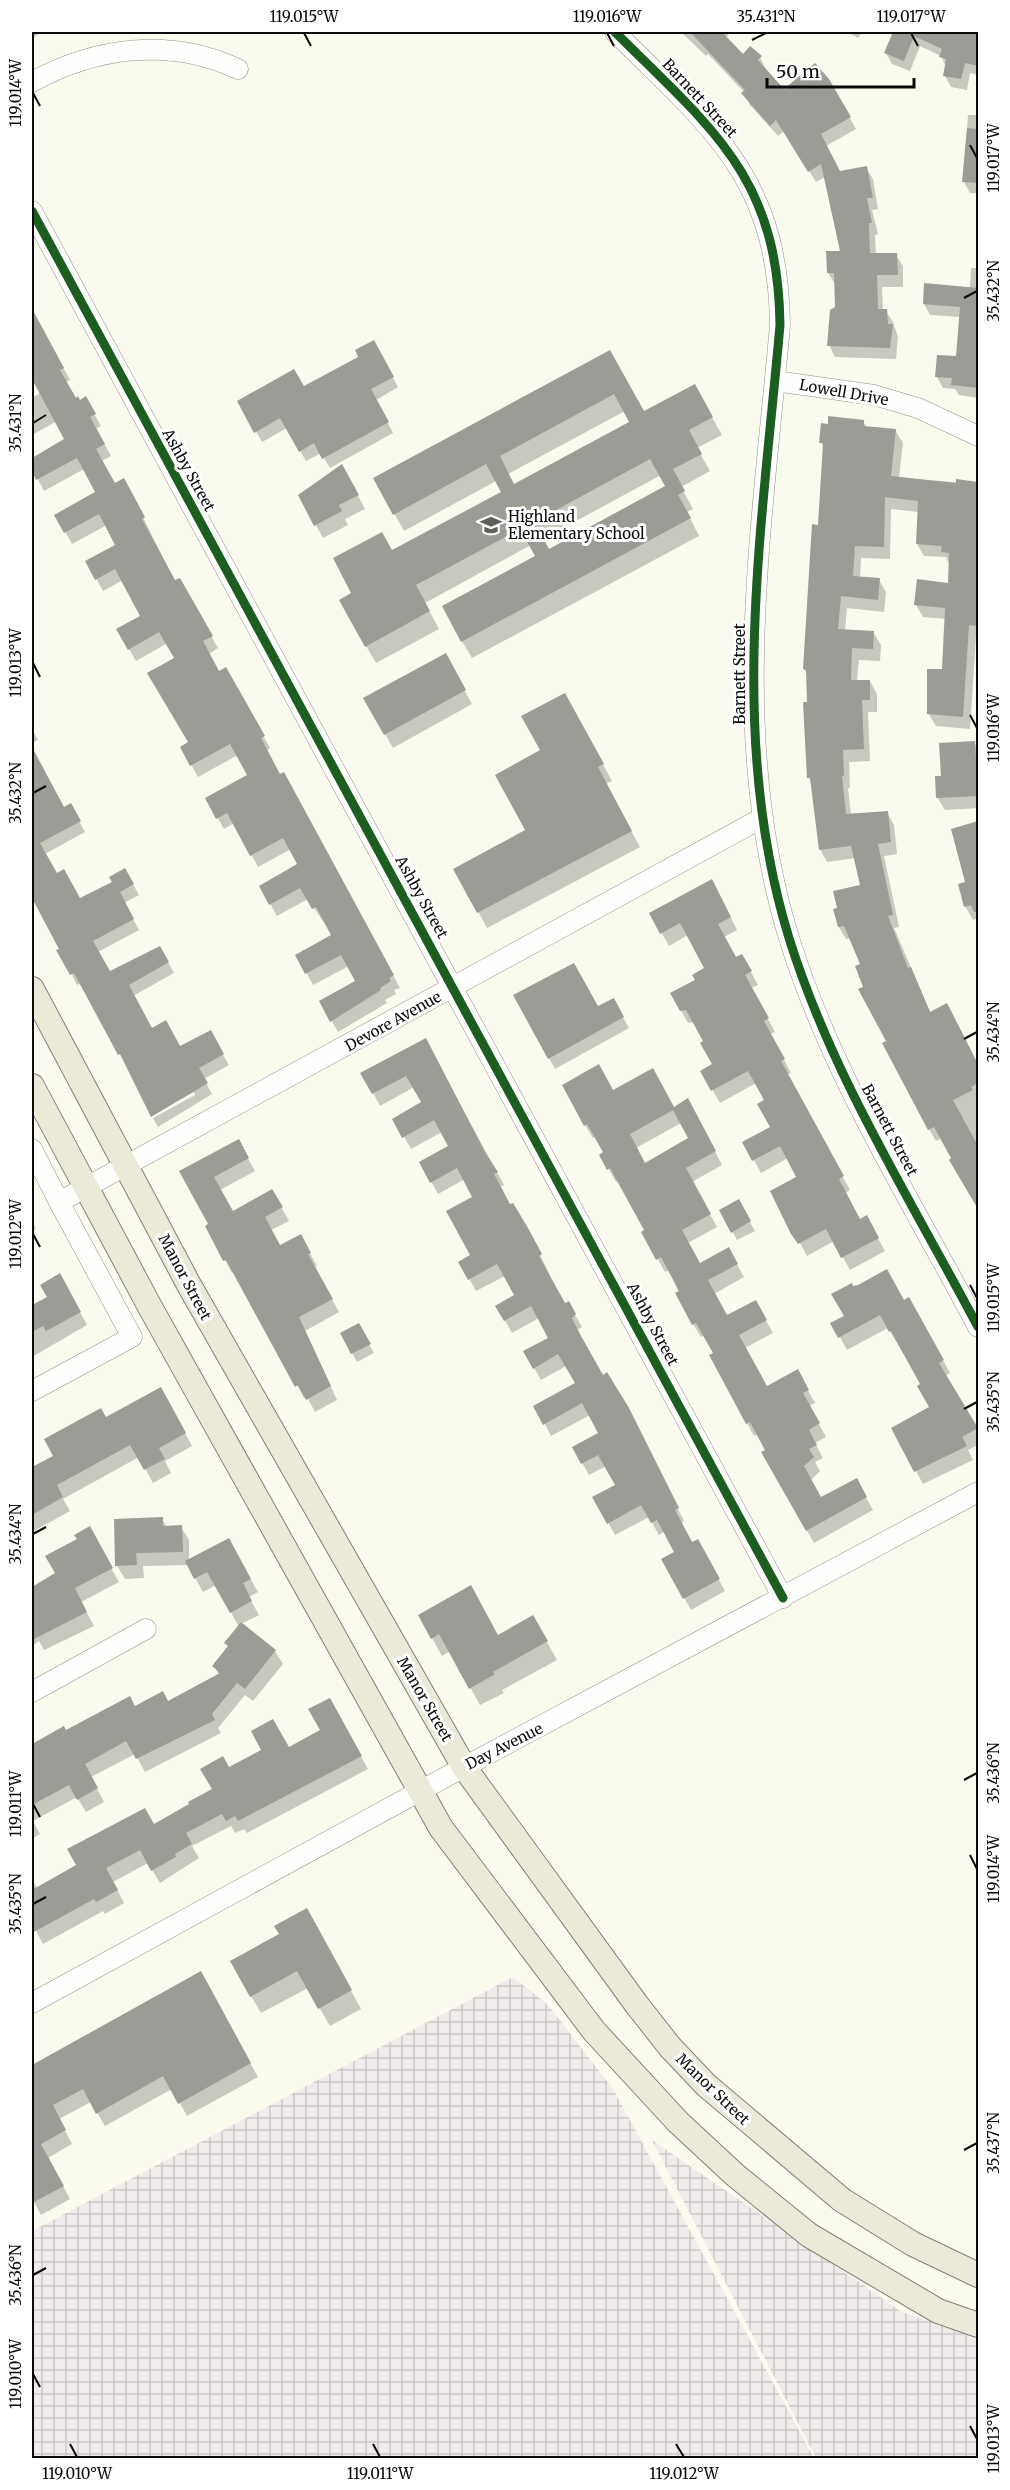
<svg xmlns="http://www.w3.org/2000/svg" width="1010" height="2490" font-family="Merriweather,serif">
<defs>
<pattern id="industrial-grid" width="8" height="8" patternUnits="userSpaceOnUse" patternTransform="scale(1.5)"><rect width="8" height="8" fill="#f1ecec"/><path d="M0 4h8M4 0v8" fill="none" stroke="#cdc9c9"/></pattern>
</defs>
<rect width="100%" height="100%" fill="#fafaef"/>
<g fill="url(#industrial-grid)">
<polygon points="513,1977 548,2005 613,2089 814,2458 32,2458 32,2231"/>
<polygon points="652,2140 902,2312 978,2338 978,2458 816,2458"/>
</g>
<g fill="#0003" fill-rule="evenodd">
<polygon points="32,32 42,32 32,38"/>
<polygon points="681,32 730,32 726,38 743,56 760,57 766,70 784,91 828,80 856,129 826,146 840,173 866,168 873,179 878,209 872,210 878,234 875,235 876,255 896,255 903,266 903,287 882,287 883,311 886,311 893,322 898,337 896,359 835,357 829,345 837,308 835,284 828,273 842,252 825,177 816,182 784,131 778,136 750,105 744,92 708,54 706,56"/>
<polygon points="847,32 862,32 858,38"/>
<polygon points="895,32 978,32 978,75 970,73 967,90 951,87 945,76 946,67 941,56 920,46 910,71 892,64 886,53"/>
<polygon points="968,115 978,115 978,193 970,193 964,182"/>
<polygon points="971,268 978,268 978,398 959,395 955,389 943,388 937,377 958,357 961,317 930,315 924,304 970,288"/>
<polygon points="32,308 70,380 66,382 75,400 80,402 85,398 101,426 96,429 111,456 102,461 114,484 130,491 175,582 179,580 218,648 209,654 219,673 232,681 270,748 266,751 280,776 290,786 400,988 394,990 396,994 385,1000 387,1003 338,1032 321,1002 357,982 349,966 313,985 297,955 333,936 308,899 277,916 261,887 299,865 291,849 258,867 234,823 224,829 207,799 249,776 238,755 198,777 182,747 190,743 176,659 166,644 136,661 129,649 142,616 123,580 103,591 87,562 118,545 107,525 72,544 56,515 97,492 84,469 44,491 32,468 32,460 66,439 57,421 32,435 32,398 40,393 32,379"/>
<polygon points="373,342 398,387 376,400 393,433 330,468 321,453 306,461 287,428 262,442 239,402 304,388 360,358"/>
<path d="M609 352 643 413 694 386 722 435 697 448 710 471 681 487 693 509 687 512 699 536 472 658 462 641 537 557 531 545 425 603 439 629 376 663 366 646 354 594 392 552 503 492 496 481 404 531 375 479ZM625 411 631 422 514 485 508 474ZM661 475 667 487 549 550 543 539Z"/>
<polygon points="863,421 867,428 895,430 903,443 899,478 978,484 978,637 976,636 970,729 936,726 928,713 944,671 946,619 923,617 916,605 949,584 950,565 946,557 924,556 917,544 919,512 891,509 890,559 861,558 860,578 879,580 886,592 884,612 847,608 845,631 873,632 881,645 880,661 859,660 857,681 870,681 877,694 877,712 868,712 870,761 849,762 850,788 848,788 851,815 887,813 894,825 897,854 884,856 899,927 894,928 931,1014 953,1018 978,1065 978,1207 951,1160 953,1159 942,1138 936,1141 929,1129 865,988 862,965 851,938 846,939 839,927 862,886 856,858 827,862 820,849 813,785 808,777 808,675 804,669 819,526 824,448 821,442"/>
<polygon points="342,466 365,509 345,519 348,525 323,538 300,496"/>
<polygon points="445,656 472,704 393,748 365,699"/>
<polygon points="573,710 612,781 606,784 640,847 487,928 455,869 527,831 542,751"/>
<polygon points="32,729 38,740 32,743"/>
<polygon points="974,742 978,750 978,808 945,810 937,797 942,777"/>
<polygon points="40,766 64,809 70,805 85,832 45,854 56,875 80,900 114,882 125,870 139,895 124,903 139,930 98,952 109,973 160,948 174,973 133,996 152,1030 180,1048 210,1032 229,1065 204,1079 212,1094 158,1127 153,1118 195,1095 194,1092 151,1115 127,1064 81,983 77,985 32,895 34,887 32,771"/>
<polygon points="978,822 978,918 973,920 965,906 967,884 952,830"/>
<polygon points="719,894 737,930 724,937 736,959 742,956 758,985 751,988 775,1032 770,1034 791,1073 787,1075 850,1190 845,1193 860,1221 866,1217 885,1251 850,1270 834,1241 807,1256 772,1191 798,1178 788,1158 761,1173 744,1142 772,1127 766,1101 756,1083 720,1103 702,1072 714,1065 705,1042 694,1022 688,1023 672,994 697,980 706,969 688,935 669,946 651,914"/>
<polygon points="515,996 598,1008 613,1000 629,1028 555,1069"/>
<polygon points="425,1040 504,1185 500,1187 510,1206 534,1242 564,1305 568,1303 582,1327 577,1330 602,1377 635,1422 684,1521 681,1523 692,1543 697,1541 725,1591 691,1610 663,1559 676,1552 665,1531 659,1535 649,1517 615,1535 594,1497 617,1485 606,1466 589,1475 574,1448 600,1434 590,1415 551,1436 545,1424 577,1384 566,1366 541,1380 525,1352 550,1338 539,1318 512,1333 497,1306 516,1296 505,1276 476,1291 460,1262 472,1256 475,1197 465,1179 438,1194 421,1163 450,1147 442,1132 411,1149 394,1119 423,1103 414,1087 380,1106 363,1074"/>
<path d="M613 1092 695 1113 722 1165 692 1182 717 1227 688 1243 700 1265 728 1249 744 1277 714 1294 727 1317 763 1315 773 1333 745 1348 766 1388 797 1371 815 1403 809 1406 826 1437 815 1443 823 1458 815 1462 820 1471 811 1480 820 1498 856 1480 873 1510 814 1543 763 1453 767 1451 758 1434 754 1436 711 1356 715 1353 705 1335 701 1337 693 1324 669 1270 665 1272 643 1233 646 1231 618 1180 616 1182 601 1155 605 1153 596 1136 593 1138 585 1125ZM681 1123 690 1139 645 1165 636 1148Z"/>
<polygon points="238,1141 255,1171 220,1190 232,1212 272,1191 289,1221 271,1230 280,1247 307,1248 317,1266 314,1267 339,1312 305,1331 337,1400 315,1412 307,1397 304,1398 234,1272 232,1273 225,1260 210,1225 181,1172"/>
<polygon points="738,1201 755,1231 737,1240 721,1211"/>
<polygon points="32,1221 36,1229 32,1231"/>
<polygon points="60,1275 87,1325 32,1357 32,1307 49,1297"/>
<polygon points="853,1287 904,1302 916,1312 950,1373 945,1376 978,1432 978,1445 968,1450 973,1460 923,1484 893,1429 931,1408 922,1385 888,1328 847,1350 833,1324 846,1317"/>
<polygon points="358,1325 374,1353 357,1362 342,1334"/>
<polygon points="161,1389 192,1446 165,1461 171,1473 153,1483 139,1457 63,1499 70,1511 32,1532 32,1469 55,1457 106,1419"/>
<polygon points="162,1519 167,1527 181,1527 189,1540 189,1561 228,1540 258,1592 249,1597 259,1615 241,1624 275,1651 283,1664 253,1701 245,1695 218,1728 221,1733 145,1772 135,1754 91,1777 104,1802 86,1812 77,1797 33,1821 40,1834 32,1839 32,1746 64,1728 66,1732 135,1707 168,1703 219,1675 214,1666 229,1647 226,1643 239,1627 216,1585 203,1592 188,1565 143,1566 144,1578 125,1579 117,1566"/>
<polygon points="89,1528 119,1582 81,1602 94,1626 44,1650 39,1641 32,1646 32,1588 57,1574"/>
<polygon points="420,1616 497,1636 533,1617 557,1660 502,1690 504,1693 480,1705 450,1651 442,1656"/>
<polygon points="337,1713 368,1769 247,1833 244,1829 235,1833 231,1826 192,1846 199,1858 160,1883 148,1863 113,1882 124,1903 105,1914 103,1911 43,1944 32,1923 32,1879 37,1888 153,1826 214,1790 229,1769 289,1749 322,1731"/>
<polygon points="316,1927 361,2009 330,2026 308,1988 261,2013 251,1996"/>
<polygon points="200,1973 258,2077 187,2116 172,2089 105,2126 91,2102 59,2119 72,2144 48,2158 70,2199 41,2215 32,2198 32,2066"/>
</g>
<g fill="#9c9b95" fill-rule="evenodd">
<polygon points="690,32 722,32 743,54 750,46 762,56 758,60 784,89 815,63 829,79 851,117 821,134 840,171 867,166 873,198 867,198 872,223 869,223 870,253 897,253 898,275 877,275 878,309 887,309 888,324 893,324 890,348 827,346 830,310 835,307 834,273 827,273 826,251 840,251 821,164 808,172 776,120 770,126 741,93 745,90"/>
<polygon points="893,32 978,32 978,66 965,63 961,79 943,76 946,59 939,57 942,49 914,36 904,61 884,53"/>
<polygon points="967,128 978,129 978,183 962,182"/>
<polygon points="924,283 978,288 978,388 951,385 952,378 935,377 937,355 956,356 960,307 923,304"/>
<polygon points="32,309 64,368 60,370 76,398 78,396 80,400 86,396 96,414 90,417 105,444 96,449 115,483 124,478 145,517 142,519 175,580 180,578 213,636 203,641 219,671 226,667 265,736 261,738 280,774 284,772 394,975 389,978 391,981 380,988 381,990 330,1022 319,1001 355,981 341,955 305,974 295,955 331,935 316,907 312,909 300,888 269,905 259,886 297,864 283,838 250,856 227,813 216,819 205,798 247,775 230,744 190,766 180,747 188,742 147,673 174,658 159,632 128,650 116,629 140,616 115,569 95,580 85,561 115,545 99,514 64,533 54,515 95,492 77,458 36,480 32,471 32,458 64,439 32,379"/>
<polygon points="374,340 394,377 371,389 389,422 322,459 314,443 299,452 280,418 254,433 237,401 294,369 304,386 358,357 355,350"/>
<path d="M610 350 644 411 695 384 713 417 689 430 702 454 673 469 685 491 678 495 691 518 461 642 442 606 535 556 520 529 416 585 430 611 365 647 339 600 351 593 333 558 382 532 392 550 501 492 486 464 393 515 373 478ZM614 394 629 422 514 484 500 456ZM650 459 665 486 549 549 534 522Z"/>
<polygon points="828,416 864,420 864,426 896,429 891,476 956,483 956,479 978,482 978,626 969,625 963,717 927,714 927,669 942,669 945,608 914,605 917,579 948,583 949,553 941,552 942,546 916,544 918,501 885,497 884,547 855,546 853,576 880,578 878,600 841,596 838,629 874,631 873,649 852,648 851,680 870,680 870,700 862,700 864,749 843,750 844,776 842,776 846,814 888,811 891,842 878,844 893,915 888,916 908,968 911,967 930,1012 947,1003 978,1064 978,1083 971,1087 973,1090 953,1100 978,1146 978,1209 949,1160 951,1158 934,1127 928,1130 882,1043 886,1041 858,989 863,987 855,966 860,964 844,926 838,927 833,909 837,908 833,891 860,885 851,846 819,850 810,778 807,778 803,702 807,702 806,670 803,669 812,524 818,525 823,443 819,443 821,423 828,424"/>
<polygon points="342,464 359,495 339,505 342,511 314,526 298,495"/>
<polygon points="446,653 466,690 384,735 363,698"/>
<polygon points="565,693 604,764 598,767 632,831 477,913 453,869 525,830 495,775 540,750 521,716"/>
<polygon points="975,741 978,796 936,798 935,776 941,776 939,743"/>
<polygon points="32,747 64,807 71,803 81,821 40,843 57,873 64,869 80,898 112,882 109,877 125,868 134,884 120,892 134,919 93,941 110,971 160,946 169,962 129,985 152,1028 166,1020 180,1046 211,1030 224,1054 199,1068 208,1083 151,1117 120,1054 118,1055 74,973 70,975 56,950 59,949 32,898"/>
<polygon points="978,821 978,912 974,912 971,905 964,907 958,884 965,882 951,829"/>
<polygon points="712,879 731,917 718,924 736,957 742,954 752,971 745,975 769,1018 764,1021 785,1059 781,1061 844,1176 839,1179 860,1219 867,1215 879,1238 841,1258 826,1229 798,1244 791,1234 770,1191 796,1177 780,1146 752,1161 742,1142 770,1127 757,1104 764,1100 748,1071 711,1091 700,1071 712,1064 700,1043 703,1041 686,1010 680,1011 670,993 695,980 692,975 704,968 680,923 660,934 649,913"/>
<polygon points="574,963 598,1006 614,998 624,1017 548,1059 513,995"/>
<polygon points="426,1038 486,1154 498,1172 494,1174 510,1204 513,1203 528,1228 542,1254 539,1256 565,1303 569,1301 576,1314 572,1318 581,1336 603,1375 607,1372 629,1408 679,1508 675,1510 692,1542 698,1539 720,1579 683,1599 661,1559 674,1552 657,1520 651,1523 641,1505 607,1524 592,1497 615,1485 598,1455 581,1464 572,1447 598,1433 582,1403 543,1425 533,1406 575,1383 558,1354 533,1369 523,1351 548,1338 531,1306 504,1321 495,1306 514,1295 497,1264 468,1280 458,1262 470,1255 446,1211 472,1197 457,1168 430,1183 419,1162 448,1146 434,1120 402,1138 392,1119 421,1102 406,1076 372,1094 360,1073"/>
<path d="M599 1064 613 1090 653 1068 674 1107 688 1098 716 1151 686 1168 711 1214 682 1230 700 1263 729 1247 738 1264 708 1280 727 1315 756 1300 767 1320 739 1335 767 1386 798 1369 809 1390 803 1393 820 1423 809 1430 817 1445 809 1449 814 1457 804 1466 821 1497 857 1478 867 1497 806 1531 761 1452 765 1450 750 1422 746 1424 709 1355 713 1353 696 1323 692 1325 675 1293 679 1291 661 1257 656 1260 641 1232 644 1230 610 1168 607 1170 599 1155 603 1152 587 1124 584 1126 562 1085ZM673 1110 688 1138 645 1163 630 1134Z"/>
<polygon points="239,1139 249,1158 214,1177 233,1211 272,1189 283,1207 265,1217 280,1245 301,1234 311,1253 308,1254 333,1299 299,1317 331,1386 306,1400 298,1385 295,1387 226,1260 223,1261 205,1226 208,1224 179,1171"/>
<polygon points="739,1199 751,1221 731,1233 719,1210"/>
<polygon points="887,1269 904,1300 909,1297 944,1360 939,1363 978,1428 962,1437 967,1446 914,1472 891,1428 929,1407 917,1386 920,1384 891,1331 889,1332 880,1315 838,1338 830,1323 844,1316 831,1294 852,1283 853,1286 858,1285"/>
<polygon points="60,1273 81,1312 46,1331 43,1326 32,1332 32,1305 47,1297 40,1285"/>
<polygon points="359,1323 371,1344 351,1354 340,1333"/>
<polygon points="161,1387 186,1433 159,1448 165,1459 144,1470 130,1445 57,1485 63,1497 32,1515 32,1467 53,1456 44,1439 101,1408 106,1417"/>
<polygon points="163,1517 163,1526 182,1525 183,1552 136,1553 137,1565 115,1566 114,1519"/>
<polygon points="90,1526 113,1568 75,1588 87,1612 32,1640 32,1587 55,1573 45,1556 77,1539 74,1535"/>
<polygon points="229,1538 251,1579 243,1583 252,1601 230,1613 207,1572 194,1579 185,1561"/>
<polygon points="471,1585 498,1635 533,1615 548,1641 493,1672 495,1674 469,1689 439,1634 431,1639 418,1615"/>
<polygon points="241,1622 276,1650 245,1689 237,1683 212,1714 215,1720 136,1759 126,1741 85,1764 98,1788 77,1800 69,1785 32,1805 32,1744 64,1726 66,1730 130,1696 135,1706 163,1691 168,1701 220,1673 212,1666 228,1646 224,1643"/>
<polygon points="330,1698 362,1756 238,1821 235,1816 226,1821 222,1814 186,1833 192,1844 175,1854 176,1857 151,1871 140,1850 106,1868 118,1890 96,1902 94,1899 32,1933 32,1890 76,1865 67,1849 145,1808 154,1824 189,1804 188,1802 212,1789 200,1769 223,1756 229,1767 261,1750 251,1731 273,1719 289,1747 320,1730 308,1709"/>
<polygon points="307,1908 352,1990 318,2009 297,1971 250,1997 230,1961 279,1934 274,1926"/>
<polygon points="201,1971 251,2063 178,2104 163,2076 96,2114 83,2089 53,2105 66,2130 41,2144 64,2186 32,2203 32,2065"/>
</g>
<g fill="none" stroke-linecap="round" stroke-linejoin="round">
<defs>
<g id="minor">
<path d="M615 32C712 129 778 176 780 325 762 530 727 737 789 938 832 1076 911 1200 978 1327"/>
<path d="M32 82C96 47 170 37 238 69"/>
<polyline points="32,211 783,1598"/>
<polyline points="775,381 874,395 918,408 978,436"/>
<polyline points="32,1149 59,1202 762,818"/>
<polyline points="32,1391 132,1337 59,1202"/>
<polyline points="32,1692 146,1629"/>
<polyline points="32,2003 464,1767 978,1492"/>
</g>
<g id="major">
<polyline points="32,989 189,1285 464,1767 637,2005 670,2047 706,2085 842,2200 913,2244 978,2275"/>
<polyline points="32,1086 150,1307 441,1828 594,2031 678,2122 735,2175 809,2235 938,2311 978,2325"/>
</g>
</defs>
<use href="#minor" stroke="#93938e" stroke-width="21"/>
<use href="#major" stroke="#80807b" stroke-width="26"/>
<use href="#minor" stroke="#fefefd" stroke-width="20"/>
<use href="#major" stroke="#ebead8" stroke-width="24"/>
<defs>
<g id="cycleway">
<path d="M615 32C712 129 778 176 780 325 762 530 727 737 789 938 832 1076 911 1200 978 1327"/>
<polyline points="32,211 783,1598"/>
</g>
</defs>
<use href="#cycleway" stroke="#fff" stroke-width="13"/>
<use href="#cycleway" stroke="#1b5e20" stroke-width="9"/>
</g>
<path fill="none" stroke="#0b0b0b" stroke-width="2" d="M304 33 311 46M607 33 614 46M911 33 918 46M752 40 766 33M33 93 40 106M970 145 977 158M964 298 977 291M33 423 46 415M33 663 40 677M970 715 977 728M33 793 46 786M964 1039 977 1032M33 1234 40 1247M970 1285 977 1298M964 1409 977 1402M33 1534 46 1527M964 1780 977 1773M33 1804 40 1817M970 1855 977 1869M33 1904 46 1897M964 2150 977 2143M33 2275 46 2268M33 2374 40 2387M970 2426 977 2439M70 2444 77 2457M373 2444 380 2457M676 2444 684 2457"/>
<defs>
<symbol id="school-bare" viewBox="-9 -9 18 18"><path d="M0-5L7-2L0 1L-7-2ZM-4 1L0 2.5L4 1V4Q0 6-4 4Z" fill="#5f5f5b" stroke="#fff" stroke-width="2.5" paint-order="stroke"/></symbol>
</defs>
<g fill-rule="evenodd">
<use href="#school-bare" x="476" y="510" width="30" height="30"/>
</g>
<g text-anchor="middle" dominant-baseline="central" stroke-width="6" stroke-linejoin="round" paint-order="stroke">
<g font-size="15" fill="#0b0b0b" stroke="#fff">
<text transform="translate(700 98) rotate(47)">Barnett Street</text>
<text transform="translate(844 392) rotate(10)">Lowell Drive</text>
<text transform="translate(189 470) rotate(61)">Ashby Street</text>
<text transform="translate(739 674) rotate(-90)">Barnett Street</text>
<text transform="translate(422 897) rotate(61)">Ashby Street</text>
<text transform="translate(393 1021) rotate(-29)">Devore Avenue</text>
<text transform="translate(890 1130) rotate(62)">Barnett Street</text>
<text transform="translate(185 1277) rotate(62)">Manor Street</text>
<text transform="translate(653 1324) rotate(62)">Ashby Street</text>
<text transform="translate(425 1699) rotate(60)">Manor Street</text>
<text transform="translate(504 1746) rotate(-27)">Day Avenue</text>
<text transform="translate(713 2089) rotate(44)">Manor Street</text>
</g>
<g font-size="15" fill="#0b0b0b" stroke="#fff" text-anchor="start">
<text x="508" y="516">Highland<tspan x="508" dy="17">Elementary School</tspan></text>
</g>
</g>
<rect width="1010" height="2490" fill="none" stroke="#ffffff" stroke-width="66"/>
<path d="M767 78v9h147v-9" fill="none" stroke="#0b0b0b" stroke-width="3"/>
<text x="776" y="78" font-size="18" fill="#0b0b0b" stroke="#ffffff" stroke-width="4.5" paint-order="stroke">50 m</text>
<rect x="33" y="33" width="944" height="2424" fill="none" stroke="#0b0b0b" stroke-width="2"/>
<g font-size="15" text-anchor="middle" fill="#0b0b0b">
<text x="304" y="22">119.015°W</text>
<text x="607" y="22">119.016°W</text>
<text x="766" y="22">35.431°N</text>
<text x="911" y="22">119.017°W</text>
<text transform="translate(16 93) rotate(-90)" y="5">119.014°W</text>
<text transform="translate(994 158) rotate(-90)" y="5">119.017°W</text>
<text transform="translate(994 291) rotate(-90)" y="5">35.432°N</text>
<text transform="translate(16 423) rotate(-90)" y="5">35.431°N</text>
<text transform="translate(16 663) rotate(-90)" y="5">119.013°W</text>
<text transform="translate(994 728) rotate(-90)" y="5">119.016°W</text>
<text transform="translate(16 793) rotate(-90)" y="5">35.432°N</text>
<text transform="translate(994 1032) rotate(-90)" y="5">35.434°N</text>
<text transform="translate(16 1234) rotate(-90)" y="5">119.012°W</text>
<text transform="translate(994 1298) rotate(-90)" y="5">119.015°W</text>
<text transform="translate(994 1402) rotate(-90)" y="5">35.435°N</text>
<text transform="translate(16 1534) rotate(-90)" y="5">35.434°N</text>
<text transform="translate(994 1773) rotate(-90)" y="5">35.436°N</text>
<text transform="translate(16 1804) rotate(-90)" y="5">119.011°W</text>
<text transform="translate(994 1869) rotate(-90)" y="5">119.014°W</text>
<text transform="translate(16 1904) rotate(-90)" y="5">35.435°N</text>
<text transform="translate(994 2143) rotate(-90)" y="5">35.437°N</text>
<text transform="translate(16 2275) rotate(-90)" y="5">35.436°N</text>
<text transform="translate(16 2374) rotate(-90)" y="5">119.010°W</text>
<text transform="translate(994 2439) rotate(-90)" y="5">119.013°W</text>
<text x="77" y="2479">119.010°W</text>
<text x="380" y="2479">119.011°W</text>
<text x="684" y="2479">119.012°W</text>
</g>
</svg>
